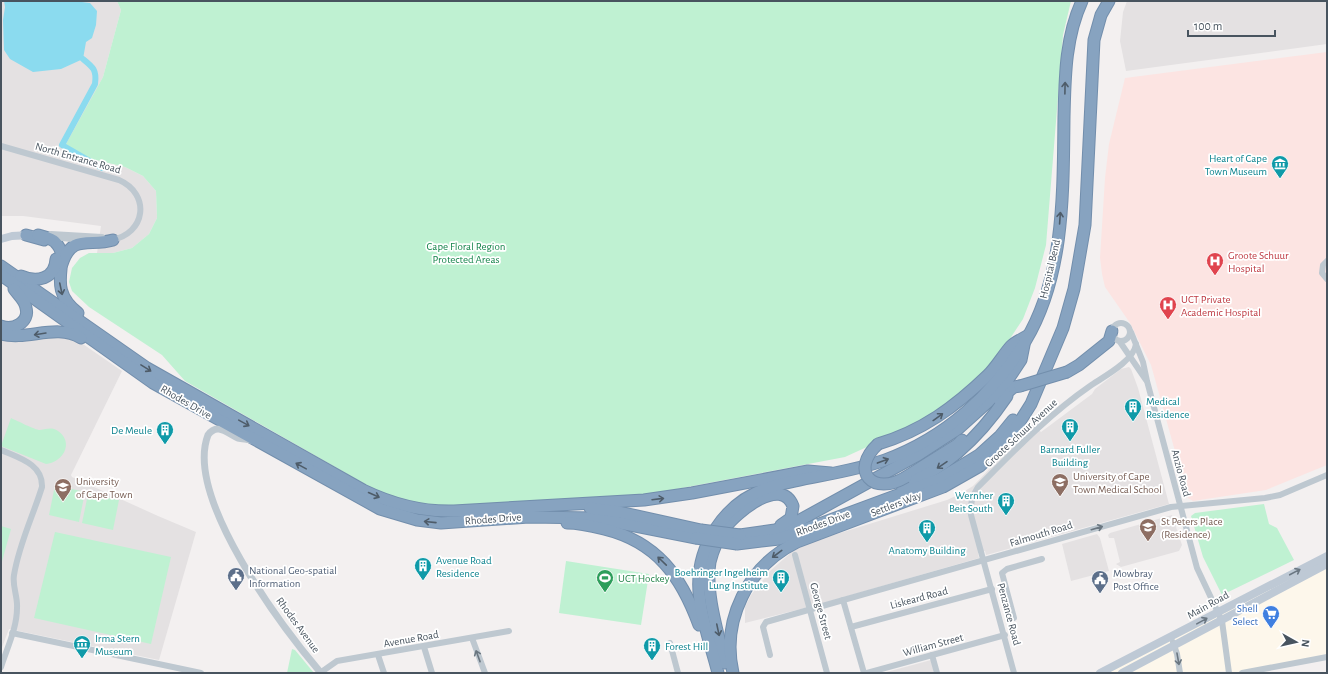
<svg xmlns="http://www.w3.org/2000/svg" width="1328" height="674" font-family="'Alegreya Sans',sans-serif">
<rect width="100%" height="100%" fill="#f3f0f0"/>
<polygon fill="#fdf7eb" points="1327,556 1327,657 1242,673 1229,673 1228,671 1203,673 1100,673"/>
<g fill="#e4e1e2">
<polygon points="1,1 117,1 121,10 103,77 66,146 92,159 125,167 143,176 156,191 157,218 149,234 132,248 113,253 97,253 101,226 23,216 1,216"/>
<polygon points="1127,1 1327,1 1327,44 1126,71 1120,41 1123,12"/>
<polygon points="59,336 77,340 122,371 71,475 72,477 158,516 196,532 159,660 9,629 1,650 1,339 14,342"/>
<polygon points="1129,367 1131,369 1138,388 1169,504 990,554 986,555 985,551 978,553 979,558 813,606 745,623 745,607 751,595 771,570 793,551 814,541 947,500 960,494 973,486 1004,454 1022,436 1030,421 1041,432 1092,394 1095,389 1121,369"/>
<polygon points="1172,515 1182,545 1179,551 1121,567 1116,564 1120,562 1114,538 1109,538 1108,535 1110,533"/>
<polygon points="1097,534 1100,538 1109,571 1071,581 1062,544"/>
<polygon points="931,660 934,673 883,673"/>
</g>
<polygon fill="#fce4e2" points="1327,52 1327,465 1266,490 1193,501 1188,498 1151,365 1130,323 1105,287 1102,274 1100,258 1105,178 1109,144 1125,78"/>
<g fill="#bff1d2">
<polygon points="117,1 1071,1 1063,35 1046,245 1035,288 1023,319 992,366 959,395 928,419 845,457 645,495 445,506 412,502 377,491 185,381 162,355 89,307 72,291 69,282 72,268 80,258 89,253 113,253 132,248 149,234 157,218 156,191 143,176 125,167 92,159 65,146 103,77 121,10"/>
<path d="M11 418C18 421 35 430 40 430 47 429 52 427 58 431 75 443 62 463 46 464L1 446Z"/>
<polygon points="55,485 85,492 79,522 49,515"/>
<polygon points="88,494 119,500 113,530 82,523"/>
<polygon points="1264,504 1269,524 1277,528 1294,560 1222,595 1203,557 1191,516 1195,513"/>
<polygon points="1,526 11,529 1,565"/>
<polygon points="55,532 171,557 151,644 34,618"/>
<polygon points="566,561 649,574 641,625 559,613"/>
<polygon points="292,649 295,650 314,673 287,673"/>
</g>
<polygon fill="#8bdbef" points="4,1 74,1 90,3 97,11 96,25 92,38 86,42 83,59 61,69 33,72 10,59 4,50 3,20 5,7"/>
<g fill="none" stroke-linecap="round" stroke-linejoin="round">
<path stroke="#8bdbef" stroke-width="6" d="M83 59C93 67 97 70 95 84L62 145 102 168"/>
<defs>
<g id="motorway">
<polyline points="26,235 44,240"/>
<path d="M38 235C44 237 51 238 55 242 74 260 43 286 78 313"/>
<path d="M62 264C72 233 90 247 113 240"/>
<path d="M1 266 147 368 363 490C392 504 422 512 454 511L644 500 692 493 808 471 831 473"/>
<polyline points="1,275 153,383 380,509 417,520 441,523 529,517 595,518 696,538"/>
<path d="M21 276C37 283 55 279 56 259"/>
<path d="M1 326C13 331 30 322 26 308 25 300 18 295 14 289"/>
<path d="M1 334C28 341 56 323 81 338"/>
<polyline points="1067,372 1079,365 1109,341 1112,331"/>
<polyline points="999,399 1014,387 1020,386"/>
<path d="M878 444C922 431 955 407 988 375 997 366 1003 355 1011 346 1015 342 1022 339 1027 336"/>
<polyline points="906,477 957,445 962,440"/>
<path d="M902 486C947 469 980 436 1007 396"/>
<polyline points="590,508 619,512 701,530"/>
<path d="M567 523C580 523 592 526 604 529 657 542 681 576 699 625"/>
<polyline points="740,535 775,530 791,525 918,455 958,429 988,402 1009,378 1021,360 1024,345"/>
<polyline points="737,544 779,539 938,480 979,455 1000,436 1013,420"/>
<path d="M725 663C718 633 705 592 710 562 713 550 718 538 725 528 736 513 781 475 793 506L791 518 781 525"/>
<path d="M718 673C712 649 703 625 700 601 692 549 724 500 774 486 810 476 849 473 885 460 945 438 993 395 1026 340 1065 274 1063 192 1064 117 1065 78 1065 38 1082 1"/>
<path d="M733 673C721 620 748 566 797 542L943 487 980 466 998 449 1014 431 1031 404 1063 328 1074 289 1085 225 1094 40 1101 15 1109 1"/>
</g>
</defs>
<use href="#motorway" stroke="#728eac" stroke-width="13"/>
<g stroke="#bec8d0" stroke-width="6">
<path d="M1 146 119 180C151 194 146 234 111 240"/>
<polyline points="51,234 102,237"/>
<polyline points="52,237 82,240"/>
<polyline points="1327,261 1323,265 1322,273 1327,279"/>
<circle cx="1121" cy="332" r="9"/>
<polyline points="1131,332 1143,362 1147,381 1197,568 1222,621 1229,673"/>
<polyline points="1120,342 1146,380"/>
<path d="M1 450C19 458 43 464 42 487 33 516 19 544 14 575 12 586 18 597 17 608 17 628 7 648 1 667"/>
<polyline points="795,555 827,673"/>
<polyline points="843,600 864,673"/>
<polyline points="1014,618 1002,573 1007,569 1042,559"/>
<polyline points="851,627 992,589"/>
<polyline points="12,633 201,673"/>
<polyline points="472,638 485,673"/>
<polyline points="1173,642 1177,654 1180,673"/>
<polyline points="670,643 678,673"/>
<polyline points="424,647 432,673"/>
<polyline points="378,655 384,673"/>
<polyline points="770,655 763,627 766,622 1171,507 1265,498 1280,495 1327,475"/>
<polyline points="932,655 937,673"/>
<polyline points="320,673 337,661 509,631"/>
<polyline points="867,673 1005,635"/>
<path d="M1014 673 971 515C970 504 972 497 978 487 1013 452 1048 415 1090 386 1103 377 1134 361 1136 344"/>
<polyline points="1242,673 1327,657"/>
</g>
<path stroke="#bec8d0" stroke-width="7" d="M251 440C246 439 242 439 238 438 227 433 217 422 208 435 184 497 282 627 321 673"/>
<g stroke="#bec9d5" stroke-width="8">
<polyline points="1,239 12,236 31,235"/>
<polyline points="1100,673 1327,556"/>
<polyline points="1122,673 1327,564"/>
</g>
<use href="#motorway" stroke="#87a3c0" stroke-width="11"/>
<defs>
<g id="motorway-bridge">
<polyline points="1020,386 1067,372"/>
<path d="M878 444C849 471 873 497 906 477"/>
<polyline points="701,530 740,535"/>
<polyline points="696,538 737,544"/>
</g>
</defs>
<use href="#motorway-bridge" stroke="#728eac" stroke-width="13" stroke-linecap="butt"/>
<use href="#motorway-bridge" stroke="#87a3c0" stroke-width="11"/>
</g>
<defs><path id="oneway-shaft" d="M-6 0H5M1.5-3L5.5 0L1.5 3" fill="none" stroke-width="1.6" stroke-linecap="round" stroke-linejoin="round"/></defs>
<g stroke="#4e5c69">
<use href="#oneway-shaft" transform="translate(1065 88) rotate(-89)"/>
<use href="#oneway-shaft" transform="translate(1060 218) rotate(-86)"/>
<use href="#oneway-shaft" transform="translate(61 289) rotate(78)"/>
<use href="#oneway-shaft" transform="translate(40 334) rotate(171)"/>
<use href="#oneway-shaft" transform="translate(146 368) rotate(32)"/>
<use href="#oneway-shaft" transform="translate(938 417) rotate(-36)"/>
<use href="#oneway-shaft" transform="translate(244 423) rotate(29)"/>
<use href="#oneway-shaft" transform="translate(883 461) rotate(-20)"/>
<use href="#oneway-shaft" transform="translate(942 465) rotate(146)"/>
<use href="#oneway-shaft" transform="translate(301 466) rotate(-151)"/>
<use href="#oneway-shaft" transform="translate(374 495) rotate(24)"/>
<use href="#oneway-shaft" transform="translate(658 499) rotate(-7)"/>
<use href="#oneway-shaft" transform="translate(430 522) rotate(-174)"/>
<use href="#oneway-shaft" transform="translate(777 554) rotate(143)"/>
<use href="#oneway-shaft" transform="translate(662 561) rotate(-136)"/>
<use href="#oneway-shaft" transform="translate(718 630) rotate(78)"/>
</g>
<g stroke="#6b7781">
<use href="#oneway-shaft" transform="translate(1097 528) rotate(-16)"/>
<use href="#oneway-shaft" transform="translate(478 656) rotate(-110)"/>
<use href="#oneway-shaft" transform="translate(1178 659) rotate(80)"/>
</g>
<g stroke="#6b7782">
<use href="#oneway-shaft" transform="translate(1295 572) rotate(-28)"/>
<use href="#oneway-shaft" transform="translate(1202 621) rotate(-29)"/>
</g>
<defs>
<symbol id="museum-pin" viewBox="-11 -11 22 30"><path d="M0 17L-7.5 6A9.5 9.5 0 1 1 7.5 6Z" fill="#0f9aa8" stroke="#fff"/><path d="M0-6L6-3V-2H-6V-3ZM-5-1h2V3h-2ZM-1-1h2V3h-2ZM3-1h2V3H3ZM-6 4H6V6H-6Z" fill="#fff"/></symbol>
<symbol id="hospital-pin" viewBox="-11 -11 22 30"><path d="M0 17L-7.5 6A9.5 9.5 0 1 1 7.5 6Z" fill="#e0444e" stroke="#fff"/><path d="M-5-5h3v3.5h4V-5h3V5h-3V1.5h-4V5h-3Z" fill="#fff"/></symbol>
<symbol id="building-pin" viewBox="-11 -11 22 30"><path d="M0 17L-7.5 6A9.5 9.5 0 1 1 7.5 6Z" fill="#0f9aa8" stroke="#fff"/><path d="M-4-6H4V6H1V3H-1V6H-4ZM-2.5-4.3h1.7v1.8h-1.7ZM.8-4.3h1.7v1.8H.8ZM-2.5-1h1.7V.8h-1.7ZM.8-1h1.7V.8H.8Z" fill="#fff"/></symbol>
<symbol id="university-pin" viewBox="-11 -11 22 30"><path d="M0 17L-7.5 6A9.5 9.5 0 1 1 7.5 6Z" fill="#8d6e63" stroke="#fff"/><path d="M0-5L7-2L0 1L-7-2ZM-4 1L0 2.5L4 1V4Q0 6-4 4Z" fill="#fff"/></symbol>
<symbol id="civic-pin" viewBox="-11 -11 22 30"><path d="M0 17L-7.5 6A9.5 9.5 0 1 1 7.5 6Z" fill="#5c6f8a" stroke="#fff"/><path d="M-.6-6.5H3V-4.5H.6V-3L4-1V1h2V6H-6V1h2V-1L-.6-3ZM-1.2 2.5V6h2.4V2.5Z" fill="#fff"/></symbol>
<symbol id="stadium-pin" viewBox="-11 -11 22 30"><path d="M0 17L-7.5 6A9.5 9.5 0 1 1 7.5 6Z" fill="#2e9e5b" stroke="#fff"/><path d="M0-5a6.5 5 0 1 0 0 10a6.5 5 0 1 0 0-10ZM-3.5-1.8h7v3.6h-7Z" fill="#fff"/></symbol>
<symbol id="supermarket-pin" viewBox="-11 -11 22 30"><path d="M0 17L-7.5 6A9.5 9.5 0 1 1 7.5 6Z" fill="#3f7fe0" stroke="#fff"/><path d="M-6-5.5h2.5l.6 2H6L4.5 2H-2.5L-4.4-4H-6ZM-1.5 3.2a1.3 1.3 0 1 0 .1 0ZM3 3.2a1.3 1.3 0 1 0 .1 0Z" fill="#fff"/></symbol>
</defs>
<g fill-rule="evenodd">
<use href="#museum-pin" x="1270" y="154" width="20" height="27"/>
<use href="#hospital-pin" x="1205" y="251" width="20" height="27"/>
<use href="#hospital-pin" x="1158" y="295" width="20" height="27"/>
<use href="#building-pin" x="1123" y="397" width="20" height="27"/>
<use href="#building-pin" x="1060" y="417" width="20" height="27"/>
<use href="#building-pin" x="155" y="420" width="20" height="27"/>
<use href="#university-pin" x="1050" y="472" width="20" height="27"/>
<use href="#university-pin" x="53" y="477" width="20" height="27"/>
<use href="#building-pin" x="996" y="491" width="20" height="27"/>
<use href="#university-pin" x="1138" y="517" width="20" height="27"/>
<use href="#building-pin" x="917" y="518" width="20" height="27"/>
<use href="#building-pin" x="413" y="556" width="20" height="27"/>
<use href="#civic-pin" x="226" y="566" width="20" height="27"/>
<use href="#stadium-pin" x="595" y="568" width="20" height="27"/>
<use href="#building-pin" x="771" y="568" width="20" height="27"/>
<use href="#civic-pin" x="1090" y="569" width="20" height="27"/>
<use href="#supermarket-pin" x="1261" y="604" width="20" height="27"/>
<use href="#museum-pin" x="72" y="634" width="20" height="27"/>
<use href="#building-pin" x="642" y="636" width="20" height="27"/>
</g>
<g text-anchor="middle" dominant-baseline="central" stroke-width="3.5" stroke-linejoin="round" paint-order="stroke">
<g font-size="11" fill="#48545f" stroke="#fff">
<text transform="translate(78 158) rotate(16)">North Entrance Road</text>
<text transform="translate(1050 269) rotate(-77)">Hospital Bend</text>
<text transform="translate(186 402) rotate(30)">Rhodes Drive</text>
<text transform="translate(1021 433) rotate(-43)">Groote Schuur Avenue</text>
<text transform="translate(1181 473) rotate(75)">Anzio Road</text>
<text transform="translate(896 504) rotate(-21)">Settlers Way</text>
<text transform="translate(493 519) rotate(-4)">Rhodes Drive</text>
<text transform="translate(823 523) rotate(-20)">Rhodes Drive</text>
<text transform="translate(1041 534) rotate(-17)">Falmouth Road</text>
<text transform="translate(919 598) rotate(-15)">Liskeard Road</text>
<text transform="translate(1208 605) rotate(-29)">Main Road</text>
<text transform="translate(821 611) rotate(75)">George Street</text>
<text transform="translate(1009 614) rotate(75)">Penzance Road</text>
<text transform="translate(298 625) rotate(54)">Rhodes Avenue</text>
<text transform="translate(411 639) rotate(-10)">Avenue Road</text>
<text transform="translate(933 645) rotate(-15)">William Street</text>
</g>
<g font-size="11" fill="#0d838f" stroke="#fff" text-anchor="end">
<text x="1267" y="158">Heart of Cape<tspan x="1267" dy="13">Town Museum</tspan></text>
<text x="1146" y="401" text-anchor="start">Medical<tspan x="1146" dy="13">Residence</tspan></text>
<text x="152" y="430">De Meule</text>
<text x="1070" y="449" text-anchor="middle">Barnard Fuller<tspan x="1070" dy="13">Building</tspan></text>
<text x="993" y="495">Wernher<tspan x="993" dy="13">Beit South</tspan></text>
<text x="927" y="550" text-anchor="middle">Anatomy Building</text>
<text x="436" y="560" text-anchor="start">Avenue Road<tspan x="436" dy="13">Residence</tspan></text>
<text x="768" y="572">Boehringer Ingelheim<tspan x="768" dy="13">Lung Institute</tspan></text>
<text x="95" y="638" text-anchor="start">Irma Stern<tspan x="95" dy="13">Museum</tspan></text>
<text x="665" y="646" text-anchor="start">Forest Hill</text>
</g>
<g font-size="11" fill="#15844b" stroke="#fff">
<text x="466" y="246">Cape Floral Region<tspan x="466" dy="13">Protected Areas</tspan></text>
</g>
<g font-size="11" fill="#be3a42" stroke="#fff" text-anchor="start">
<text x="1228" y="255">Groote Schuur<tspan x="1228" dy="13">Hospital</tspan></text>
<text x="1181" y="299">UCT Private<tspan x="1181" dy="13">Academic Hospital</tspan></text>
</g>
<g font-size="11" fill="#785e54" stroke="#fff" text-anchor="start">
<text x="1073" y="476">University of Cape<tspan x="1073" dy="13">Town Medical School</tspan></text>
<text x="76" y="481">University<tspan x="76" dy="13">of Cape Town</tspan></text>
<text x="1161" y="521">St Peters Place<tspan x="1161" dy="13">(Residence)</tspan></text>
</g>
<g font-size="11" fill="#4e5e75" stroke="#fff" text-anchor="start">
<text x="249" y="570">National Geo-spatial<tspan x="249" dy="13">Information</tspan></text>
<text x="1113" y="573">Mowbray<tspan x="1113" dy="13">Post Office</tspan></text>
</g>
<g font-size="11" fill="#27864d" stroke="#fff" text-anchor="start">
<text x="618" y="578">UCT Hockey</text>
</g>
<g font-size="11" fill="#366cbe" stroke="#fff" text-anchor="end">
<text x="1258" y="608">Shell<tspan x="1258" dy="13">Select</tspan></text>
</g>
</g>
<rect width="1328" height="674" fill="none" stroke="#48545f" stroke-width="4"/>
<g transform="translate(1296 642) rotate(98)" stroke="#ffffff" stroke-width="3" paint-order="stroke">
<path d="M0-3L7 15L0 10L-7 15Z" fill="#48545f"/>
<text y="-6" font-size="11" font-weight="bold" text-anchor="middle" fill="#48545f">N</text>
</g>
<path d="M1188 30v6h87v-6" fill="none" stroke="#48545f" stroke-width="2"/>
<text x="1194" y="30" font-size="12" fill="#48545f" stroke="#ffffff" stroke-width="3" paint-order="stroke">100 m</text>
</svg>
